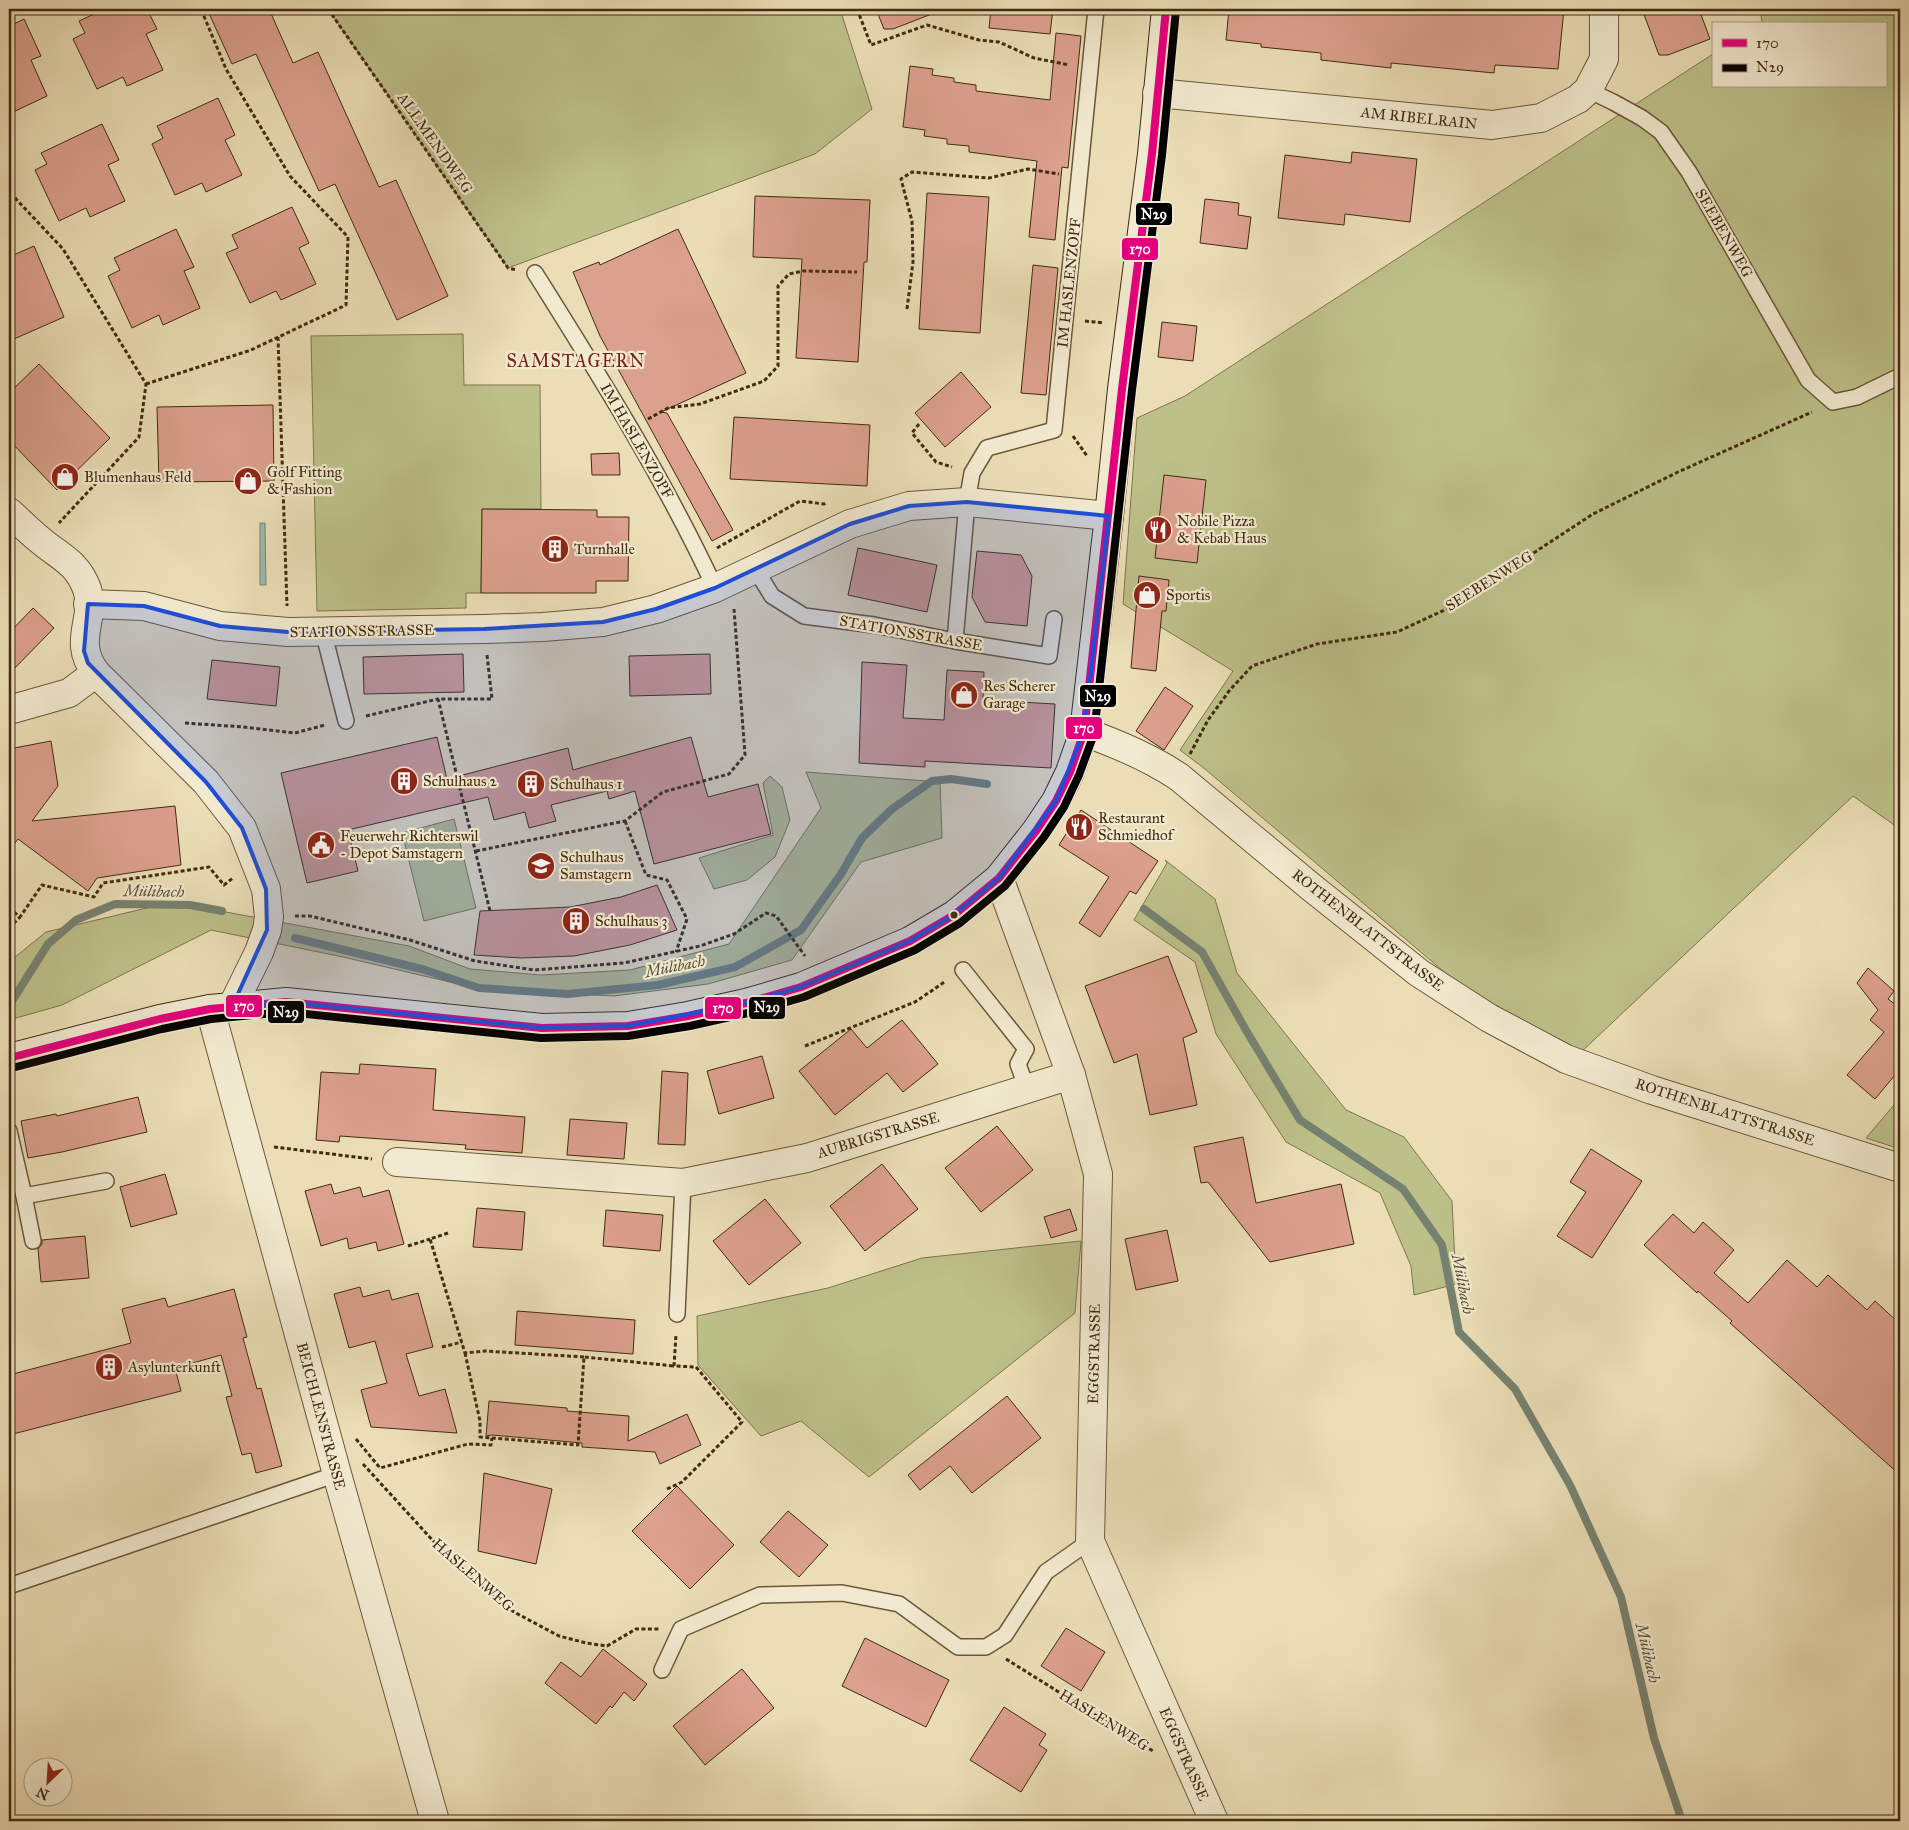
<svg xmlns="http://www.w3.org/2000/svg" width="1909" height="1830" font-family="'IM FELL Great Primer',serif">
<rect width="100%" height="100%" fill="#ebdeb6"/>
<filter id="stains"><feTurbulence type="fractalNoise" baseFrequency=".004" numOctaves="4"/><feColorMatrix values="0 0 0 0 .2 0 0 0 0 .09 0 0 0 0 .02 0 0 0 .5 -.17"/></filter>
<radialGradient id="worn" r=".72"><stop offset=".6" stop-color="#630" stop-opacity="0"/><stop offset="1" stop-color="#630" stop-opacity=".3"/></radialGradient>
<g fill="#bdc089" stroke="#80754d">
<polygon points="328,9 840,9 872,109 815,154 508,268"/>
<polygon points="1760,9 1900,9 1900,829 1853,796 1561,1071 1205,769 1180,750 1233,671 1123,604 1137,418 1185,396 1713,54 1713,86 1885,86 1885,24 1760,24 1762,22"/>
<polygon points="463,334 464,385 540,385 541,509 482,509 481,593 466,593 466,608 317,611 311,336"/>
<polygon points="806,772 940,782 942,838 861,862 792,960 708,984 614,996 484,990 343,957 211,930 62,1005 9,1020 9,962 46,932 172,902 409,946 470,969 541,975 630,970 729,944 821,808"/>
<polygon points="770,776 782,787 790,820 775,857 747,880 714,889 699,858 773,835 763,783"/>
<polygon points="454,819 476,908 424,921 402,833"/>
<polygon points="1165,860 1215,899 1237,973 1346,1110 1404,1137 1452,1201 1456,1284 1414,1295 1411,1266 1380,1193 1286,1142 1216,1034 1195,962 1134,920 1167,863"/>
<polygon points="1900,1098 1900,1149 1866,1138"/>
<polygon points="1081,1241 1075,1313 869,1477 801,1421 761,1436 698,1365 697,1316 828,1288 922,1258"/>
</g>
<polygon fill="#98bcaf" stroke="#768270" points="260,523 265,523 266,585 260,585"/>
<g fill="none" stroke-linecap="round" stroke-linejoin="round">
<g stroke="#768270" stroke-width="8">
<polyline points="1144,909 1202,952 1247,1032 1300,1120 1403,1189 1442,1245 1459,1332 1515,1389 1570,1485 1621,1597 1654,1738 1682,1821"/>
<polyline points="295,938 422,969 479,988 568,994 658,985 735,967 801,930 841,874 862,838 892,809 932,781 951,779 987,784"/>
<polyline points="9,1003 12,1001 48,944 76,920 115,904 190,905 222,911"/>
</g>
</g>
<g fill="#dca08e" stroke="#422a11">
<polygon points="105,9 147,9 157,29 146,34 163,70 127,86 123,77 97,89 73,39 85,33 79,21"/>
<polygon points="207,9 269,9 293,63 318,52 379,187 396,180 448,296 397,320 335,184 319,191 256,54 232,64"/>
<polygon points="876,9 942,9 942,10 893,29 884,29"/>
<polygon points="991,9 1053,9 1050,34 989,28"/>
<polygon points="1229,9 1564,9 1558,69 1495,65 1494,73 1391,63 1391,68 1321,60 1321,53 1261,47 1261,44 1226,40"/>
<polygon points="1642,9 1699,9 1710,39 1668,55 1659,55"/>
<polygon points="9,13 14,24 24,19 41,56 31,60 47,96 9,114"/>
<polygon points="1056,33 1081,36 1068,168 1062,167 1055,240 1029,237 1037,161 969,152 969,146 947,144 947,139 924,136 925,130 903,127 910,66 933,69 932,75 954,78 954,82 976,85 976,91 1050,100"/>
<polygon points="218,98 235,135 225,140 242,175 206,192 202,183 175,195 152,144 163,138 157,126"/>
<polygon points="102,124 119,160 108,165 125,201 90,217 86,208 59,221 35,170 47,164 41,153"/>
<polygon points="1352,152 1417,159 1410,222 1345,214 1344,225 1278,218 1285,155 1351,163"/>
<polygon points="927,193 989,197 980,333 919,329"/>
<polygon points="755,196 870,200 867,262 864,262 858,362 796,358 802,259 753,257"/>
<polygon points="1205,199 1239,203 1238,215 1251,217 1247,249 1200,243"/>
<polygon points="292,207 309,243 299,248 316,284 281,300 276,291 250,303 226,253 238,248 232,235"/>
<polygon points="176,229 194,267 184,271 200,308 163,325 159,315 132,328 108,276 120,270 114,258"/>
<polygon points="678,229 746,373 661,412 667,413 733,530 712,541 600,336 573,272 599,262 600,265"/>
<polygon points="34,246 64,317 14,339 9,327 9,257"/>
<polygon points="1033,265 1058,268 1046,395 1021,393"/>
<polygon points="1162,322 1197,326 1193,361 1158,357"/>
<polygon points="39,364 110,438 57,490 9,440 9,393"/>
<polygon points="961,372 991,407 945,447 915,413"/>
<polygon points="273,405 274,481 159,482 157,407"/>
<polygon points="734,417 870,425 867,486 730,479"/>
<polygon points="619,453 620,475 592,475 591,454"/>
<polygon points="1164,475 1206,480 1197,563 1155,558"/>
<polygon points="482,509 597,510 597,517 629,517 628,581 596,581 596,593 481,593"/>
<polygon points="858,548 937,565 927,612 848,595"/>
<polygon points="977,551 1021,555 1032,576 1027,626 985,622 972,597"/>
<polygon points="1139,576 1169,580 1166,611 1162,611 1156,671 1131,668"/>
<polygon points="33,608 54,628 9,674 9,633"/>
<polygon points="463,654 464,692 364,694 363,657"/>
<polygon points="710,654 711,694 630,696 629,656"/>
<polygon points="212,660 280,667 276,706 207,699"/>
<polygon points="862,662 907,665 903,718 944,720 947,670 984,672 983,700 1055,704 1051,768 925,761 925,767 859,763"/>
<polygon points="1165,687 1193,706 1164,750 1136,731"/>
<polygon points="437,737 447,779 568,748 573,770 691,737 708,797 758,784 771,834 654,864 635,791 609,799 607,791 551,805 556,821 529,828 525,812 494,820 488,797 348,830 358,871 307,883 281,773"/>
<polygon points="51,741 58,786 32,821 175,806 181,865 97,878 88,891 18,839 9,851 9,749"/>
<polygon points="1081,810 1158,861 1136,894 1130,891 1100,937 1079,923 1109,877 1059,845"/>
<polygon points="657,885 677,930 630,945 574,956 521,958 474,955 480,911 570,907 621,897"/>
<polygon points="1168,956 1197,1032 1183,1038 1197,1105 1150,1115 1137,1054 1114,1063 1085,986"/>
<polygon points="1868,968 1894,991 1888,999 1900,1008 1900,1069 1875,1099 1847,1075 1884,1032 1870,1020 1878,1010 1857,983"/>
<polygon points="902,1020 938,1064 903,1092 887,1073 835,1115 799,1071 851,1029 867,1048"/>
<polygon points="762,1056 774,1098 719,1114 707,1071"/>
<polygon points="360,1064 436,1069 433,1110 525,1117 522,1153 465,1149 466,1145 340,1136 339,1142 316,1140 321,1072 359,1074"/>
<polygon points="662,1071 688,1073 685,1145 658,1144"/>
<polygon points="138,1097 147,1132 62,1152 28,1158 21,1121 56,1114 57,1116"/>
<polygon points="570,1119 627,1123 624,1159 567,1155"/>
<polygon points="997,1126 1033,1170 981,1212 945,1168"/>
<polygon points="1243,1137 1256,1203 1341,1184 1354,1244 1270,1262 1208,1182 1201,1183 1194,1147"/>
<polygon points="1591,1149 1642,1181 1592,1258 1557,1236 1586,1192 1570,1182"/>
<polygon points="882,1164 918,1209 865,1251 830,1206"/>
<polygon points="165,1174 177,1214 131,1227 120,1187"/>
<polygon points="331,1184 334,1194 360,1187 363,1197 389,1190 404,1244 378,1251 376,1242 349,1249 347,1238 321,1246 305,1191"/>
<polygon points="765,1199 801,1243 749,1285 713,1241"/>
<polygon points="477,1208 525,1212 522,1250 473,1247"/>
<polygon points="1070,1209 1077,1230 1051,1238 1044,1217"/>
<polygon points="606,1210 663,1215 660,1251 603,1246"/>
<polygon points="1673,1214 1694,1233 1703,1222 1734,1250 1714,1273 1748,1303 1787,1260 1817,1287 1828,1275 1867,1310 1875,1301 1900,1324 1900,1475 1730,1323 1732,1321 1698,1291 1697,1293 1644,1245"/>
<polygon points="1167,1230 1178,1281 1136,1290 1125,1239"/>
<polygon points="85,1236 89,1278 41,1282 38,1249 42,1244 42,1240"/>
<polygon points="360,1287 363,1297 389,1290 392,1300 418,1293 433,1347 406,1354 419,1396 445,1389 457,1433 371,1427 361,1390 387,1383 375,1341 349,1348 334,1294"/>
<polygon points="234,1289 247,1337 243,1338 257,1389 261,1388 282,1466 256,1473 251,1453 242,1455 226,1397 232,1396 221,1355 175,1368 181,1391 9,1435 9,1375 131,1343 122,1309 165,1298 168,1307"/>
<polygon points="517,1311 635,1320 633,1354 515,1345"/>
<polygon points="1007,1396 1041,1438 972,1493 950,1466 920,1490 908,1475"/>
<polygon points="489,1401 567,1408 567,1411 629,1416 628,1441 687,1414 701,1445 660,1464 655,1452 582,1447 582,1443 492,1435 486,1436"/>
<polygon points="484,1473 552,1489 536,1564 478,1551"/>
<polygon points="677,1486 734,1545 690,1589 632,1531"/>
<polygon points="788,1511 828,1545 799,1577 760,1542"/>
<polygon points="1066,1628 1105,1652 1081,1691 1041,1666"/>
<polygon points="865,1638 949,1680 926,1727 842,1686"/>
<polygon points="603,1649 647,1684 634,1701 624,1692 612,1708 610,1706 596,1724 545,1683 561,1662 581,1677"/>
<polygon points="742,1669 774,1708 705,1765 673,1726"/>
<polygon points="1004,1707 1046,1734 1039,1745 1047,1750 1021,1792 970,1760"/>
</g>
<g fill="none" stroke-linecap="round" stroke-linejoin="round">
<defs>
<g id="service">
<polyline points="1588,90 1613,102 1642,118 1661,132 1689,172 1808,380 1833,402 1857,397 1900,376"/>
<path d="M535 273C599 375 664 478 715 588"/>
<polyline points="756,570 772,596 804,616 874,625 955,641 1049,656 1054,619"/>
<polyline points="323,631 346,721"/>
<polyline points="955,641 967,502 972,473 987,448 1054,430 1096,9"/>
<polyline points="963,970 1026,1049 1018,1064 1027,1089"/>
<polyline points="9,1131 24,1196 33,1241"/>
<polyline points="24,1196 106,1181"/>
<polyline points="677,1314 683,1183"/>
<polyline points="9,1586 337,1474"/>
<polyline points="662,1670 681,1629 760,1595 842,1593 899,1604 958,1647 986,1647 1005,1635 1046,1572 1090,1541"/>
</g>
<g id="minor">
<polyline points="1157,93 1492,125 1541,118 1578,99 1588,90 1604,59 1604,9"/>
<polyline points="88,604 144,606 220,626 288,632 484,629 543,627 603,622 656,609 715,588 850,524 909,506 967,502 1109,516"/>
<polyline points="9,710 69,693 96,673"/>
<polyline points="999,878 1071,1075 1098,1174 1090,1541 1214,1821"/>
<polyline points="397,1162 683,1183 807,1158 1071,1075"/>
</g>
<g id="tertiary">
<path d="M9 512C19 521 29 531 40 540 60 557 77 562 87 589 97 619 71 640 96 673L206 782 242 828 266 889 269 917 267 930 259 952 232 1007"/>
<path d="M1084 732C1118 744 1149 757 1179 777L1311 887 1419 973 1489 1018 1566 1059 1652 1090 1900 1168"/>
<polyline points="210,1009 337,1474 435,1821"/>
</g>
<polyline id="secondary" points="9,1058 160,1019 210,1009 286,1002 542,1028 628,1026 688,1016 746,1003 801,987 910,941 954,915 999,878 1036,831 1056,801 1070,772 1084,732 1109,516 1122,389 1152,154 1166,9"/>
</defs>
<use href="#service" stroke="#6c573a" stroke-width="18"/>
<use href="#minor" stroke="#6c573a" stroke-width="30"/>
<use href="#tertiary" stroke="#6c573a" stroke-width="30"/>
<use href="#secondary" stroke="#422a11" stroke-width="30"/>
<g stroke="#422a11" stroke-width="3" stroke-dasharray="4 2.5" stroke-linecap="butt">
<polyline points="328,9 508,268 517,270"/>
<polyline points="857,9 871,45 927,25 979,40 999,42 1034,58 1069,65"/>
<polyline points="9,186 16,199 63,249 146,384 139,437 59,523"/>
<polyline points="907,309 913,262 912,221 901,179 912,172 989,178 1028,169 1059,174"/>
<polyline points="1085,321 1104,323"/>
<polyline points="278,337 287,606"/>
<polyline points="146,384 251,350 346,305 348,237 290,176 226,69 201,9"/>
<polyline points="648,419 668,408 700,404 764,381 778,366 778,286 789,274 803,271 857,272"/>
<polyline points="919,424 912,433 936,462 952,467"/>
<polyline points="1073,436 1087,456"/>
<polyline points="717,548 800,501 824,504 827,502"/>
<polyline points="487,655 492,699 438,699 490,911"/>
<polyline points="366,716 438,699"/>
<polyline points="185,723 244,727 295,733 325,725"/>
<polyline points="1190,754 1208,720 1229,691 1252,666 1317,644 1397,632 1451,607 1593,514 1678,472 1812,412"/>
<polyline points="625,821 646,875 667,880 687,919 676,952"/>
<polyline points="476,851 625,821 663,792 729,774 745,755 734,609"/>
<polyline points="9,908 20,917 42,885 94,897 103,883 209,867 224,885 234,877"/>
<polyline points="295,916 310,916 410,940 475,961 534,970 624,963 700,946 734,934 766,913 776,916 805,956"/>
<polyline points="9,928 20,917"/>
<polyline points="805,1046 915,1002 946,981"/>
<polyline points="274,1147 372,1159"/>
<polyline points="448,1233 430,1239 465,1353 485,1351 584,1357"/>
<polyline points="408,1246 430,1239"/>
<polyline points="442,1347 462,1342"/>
<polyline points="465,1353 480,1421 480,1437 578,1445 584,1357 674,1366"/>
<polyline points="356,1439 380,1468 468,1444 491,1445 492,1438"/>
<polyline points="363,1464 436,1544 477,1583 514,1612 559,1636 586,1643 607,1646 636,1629 659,1629"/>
<polyline points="667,1489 682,1482 742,1422 696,1367 674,1366 676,1335"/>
<polyline points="1006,1659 1153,1751"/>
</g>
<use href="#service" stroke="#f2ead0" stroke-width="15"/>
<use href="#minor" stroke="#f2ead0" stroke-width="28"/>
<use href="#tertiary" stroke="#f2ead0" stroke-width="28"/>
<use href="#secondary" stroke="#f2ead0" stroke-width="28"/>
<defs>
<polyline id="bus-1" points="9,1058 160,1019 210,1009 286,1002 542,1028 628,1026 688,1016 746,1003 801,987 910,941 954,915 999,878 1036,831 1056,801 1070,772 1084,732 1122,389 1152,154 1166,9"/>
<polyline id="bus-2" points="12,1068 162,1029 211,1019 286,1012 541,1038 628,1036 690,1026 748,1013 804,997 915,950 960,923 1005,886 1044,837 1064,807 1079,775 1094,734 1132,390 1162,155 1176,10"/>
</defs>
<use href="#bus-1" stroke="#f2ead0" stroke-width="11"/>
<use href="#bus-2" stroke="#f2ead0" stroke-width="11"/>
<use href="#bus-1" stroke="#e5007d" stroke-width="8"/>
<use href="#bus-2" stroke="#000" stroke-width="8"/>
</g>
<path fill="#1d4ed8" fill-opacity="0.2" stroke="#1d4ed8" stroke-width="4" stroke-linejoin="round" d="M967 502 1109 516 1084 732 1056 801 999 878 954 915 910 941 801 987 746 1003 628 1026 542 1028 286 1002 232 1007 267 930 266 889 242 828 206 782 88 663 84 651 88 604 144 606 220 626 288 632 484 629 603 622 656 609 715 588 850 524 909 506Z"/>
<defs>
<symbol id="shop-disc" viewBox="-11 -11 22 22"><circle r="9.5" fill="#8f2418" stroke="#f2ead0"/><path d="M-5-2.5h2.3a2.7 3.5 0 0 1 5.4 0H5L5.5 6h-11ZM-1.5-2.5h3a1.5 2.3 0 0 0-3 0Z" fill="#fff"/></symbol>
<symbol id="restaurant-disc" viewBox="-11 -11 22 22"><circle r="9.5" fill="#8f2418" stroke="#f2ead0"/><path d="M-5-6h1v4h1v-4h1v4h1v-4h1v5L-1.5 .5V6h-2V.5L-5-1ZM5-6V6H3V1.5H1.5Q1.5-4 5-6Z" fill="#fff"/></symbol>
<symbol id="building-disc" viewBox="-11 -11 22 22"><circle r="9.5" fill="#8f2418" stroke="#f2ead0"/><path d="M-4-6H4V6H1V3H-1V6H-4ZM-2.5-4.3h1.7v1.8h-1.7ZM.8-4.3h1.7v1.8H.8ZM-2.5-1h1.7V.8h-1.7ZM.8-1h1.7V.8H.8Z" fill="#fff"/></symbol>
<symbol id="civic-disc" viewBox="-11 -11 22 22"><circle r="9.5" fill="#8f2418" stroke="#f2ead0"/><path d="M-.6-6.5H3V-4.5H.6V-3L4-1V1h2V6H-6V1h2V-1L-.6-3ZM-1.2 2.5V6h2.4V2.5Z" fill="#fff"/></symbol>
<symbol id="school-disc" viewBox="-11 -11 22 22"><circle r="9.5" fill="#8f2418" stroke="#f2ead0"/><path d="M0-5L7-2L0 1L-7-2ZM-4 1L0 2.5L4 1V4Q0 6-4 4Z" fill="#fff"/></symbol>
</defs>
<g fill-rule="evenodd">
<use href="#shop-disc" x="49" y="461" width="32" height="32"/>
<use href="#shop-disc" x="232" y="465" width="32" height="32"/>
<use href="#restaurant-disc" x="1142" y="514" width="32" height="32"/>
<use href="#building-disc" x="539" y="533" width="32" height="32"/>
<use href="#shop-disc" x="1131" y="579" width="32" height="32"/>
<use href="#shop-disc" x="948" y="679" width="32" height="32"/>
<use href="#building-disc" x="388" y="765" width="32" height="32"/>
<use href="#building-disc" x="515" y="768" width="32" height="32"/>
<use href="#restaurant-disc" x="1063" y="811" width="32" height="32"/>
<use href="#civic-disc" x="305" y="829" width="32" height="32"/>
<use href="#school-disc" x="525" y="850" width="32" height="32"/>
<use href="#building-disc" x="560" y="905" width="32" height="32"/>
<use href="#building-disc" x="93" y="1351" width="32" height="32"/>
</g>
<circle fill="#422a11" stroke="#f2ead0" stroke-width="2" cx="954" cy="915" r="4.5"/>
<g text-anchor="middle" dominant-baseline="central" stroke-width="4.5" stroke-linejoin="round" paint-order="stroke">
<g font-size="15" fill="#422a11" stroke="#f2ead0">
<text transform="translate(1419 118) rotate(6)">AM RIBELRAIN</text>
<text transform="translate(435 143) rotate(55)">ALLMENDWEG</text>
<text transform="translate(1724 233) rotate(60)">SEEBENWEG</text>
<text transform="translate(1069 283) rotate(-84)">IM HASLENZOPF</text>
<text transform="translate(637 441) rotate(60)">IM HASLENZOPF</text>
<text transform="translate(1489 581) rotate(-32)">SEEBENWEG</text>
<text transform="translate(362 631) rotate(-1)">STATIONSSTRASSE</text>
<text transform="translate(911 633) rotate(10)">STATIONSSTRASSE</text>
<text transform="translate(1368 930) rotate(38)">ROTHENBLATTSTRASSE</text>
<text transform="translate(1725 1112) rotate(18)">ROTHENBLATTSTRASSE</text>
<text transform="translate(878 1135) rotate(-17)">AUBRIGSTRASSE</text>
<text transform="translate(1094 1354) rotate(-89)">EGGSTRASSE</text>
<text transform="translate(321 1416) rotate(75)">BEICHLENSTRASSE</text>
<text transform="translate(473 1575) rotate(41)">HASLENWEG</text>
<text transform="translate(1104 1720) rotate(32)">HASLENWEG</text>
<text transform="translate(1184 1754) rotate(66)">EGGSTRASSE</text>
</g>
<g font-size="15" fill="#422a11" stroke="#f2ead0" text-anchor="start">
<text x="267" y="472">Golf Fitting<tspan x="267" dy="17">&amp; Fashion</tspan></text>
<text x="84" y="477">Blumenhaus Feld</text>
<text x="1177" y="521">Nobile Pizza<tspan x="1177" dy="17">&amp; Kebab Haus</tspan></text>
<text x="574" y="549">Turnhalle</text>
<text x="1166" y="595">Sportis</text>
<text x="983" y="686">Res Scherer<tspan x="983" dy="17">Garage</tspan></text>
<text x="423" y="781">Schulhaus 2</text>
<text x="550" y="784">Schulhaus 1</text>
<text x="1098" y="818">Restaurant<tspan x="1098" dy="17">Schmiedhof</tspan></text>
<text x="340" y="836">Feuerwehr Richterswil<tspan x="340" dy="17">- Depot Samstagern</tspan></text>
<text x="560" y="857">Schulhaus<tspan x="560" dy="17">Samstagern</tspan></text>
<text x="595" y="921">Schulhaus 3</text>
<text x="128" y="1367">Asylunterkunft</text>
</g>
<g font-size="16" font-style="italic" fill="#584e38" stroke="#f2ead0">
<text transform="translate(154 891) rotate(1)">Mülibach</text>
<text transform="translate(675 966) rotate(-11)">Mülibach</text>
<text transform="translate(1463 1284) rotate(79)">Mülibach</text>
<text transform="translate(1648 1653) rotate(77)">Mülibach</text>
</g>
<g font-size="18" letter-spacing="1" fill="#7a1f14" stroke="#f2ead0">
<text x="576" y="361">SAMSTAGERN</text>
</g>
</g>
<g stroke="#f2ead0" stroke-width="2">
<rect x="1135" y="202" width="38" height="24" rx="5" fill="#000"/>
<rect x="1121" y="237" width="38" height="24" rx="5" fill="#e5007d"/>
<rect x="1079" y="684" width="38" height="24" rx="5" fill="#000"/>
<rect x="1065" y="716" width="38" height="24" rx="5" fill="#e5007d"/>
<rect x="225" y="994" width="38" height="24" rx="5" fill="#e5007d"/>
<rect x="748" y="996" width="38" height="24" rx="5" fill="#000"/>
<rect x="704" y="996" width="38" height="24" rx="5" fill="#e5007d"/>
<rect x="267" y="1000" width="38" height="24" rx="5" fill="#000"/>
</g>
<g font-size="14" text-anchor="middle" font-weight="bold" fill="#fff">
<text x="1154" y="219">N29</text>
<text x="1140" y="254">170</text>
<text x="1098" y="701">N29</text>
<text x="1084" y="733">170</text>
<text x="244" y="1011">170</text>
<text x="767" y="1012">N29</text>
<text x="723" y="1013">170</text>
<text x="286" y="1017">N29</text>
</g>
<rect width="1909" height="1830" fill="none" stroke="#ebdeb6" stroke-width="30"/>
<rect x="10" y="10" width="1889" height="1810" fill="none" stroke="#422a11" stroke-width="2.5"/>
<rect x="15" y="15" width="1879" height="1800" fill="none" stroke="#422a11"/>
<rect x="1712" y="22" width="175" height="65" fill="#f2ead0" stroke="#ac9d84"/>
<rect x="1722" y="39" width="25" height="8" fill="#e5007d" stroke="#ac9d84"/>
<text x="1756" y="48" font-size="15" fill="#422a11">170</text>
<rect x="1722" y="64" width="25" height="8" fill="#000000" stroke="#ac9d84"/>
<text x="1756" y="72" font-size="15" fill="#422a11">N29</text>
<g transform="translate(48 1782) rotate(205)"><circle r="24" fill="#f2ead0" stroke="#ac9d84"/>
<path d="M0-4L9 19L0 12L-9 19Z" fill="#8f2418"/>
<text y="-8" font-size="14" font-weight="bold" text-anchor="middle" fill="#422a11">N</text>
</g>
<rect width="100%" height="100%" filter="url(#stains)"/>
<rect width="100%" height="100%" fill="url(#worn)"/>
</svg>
